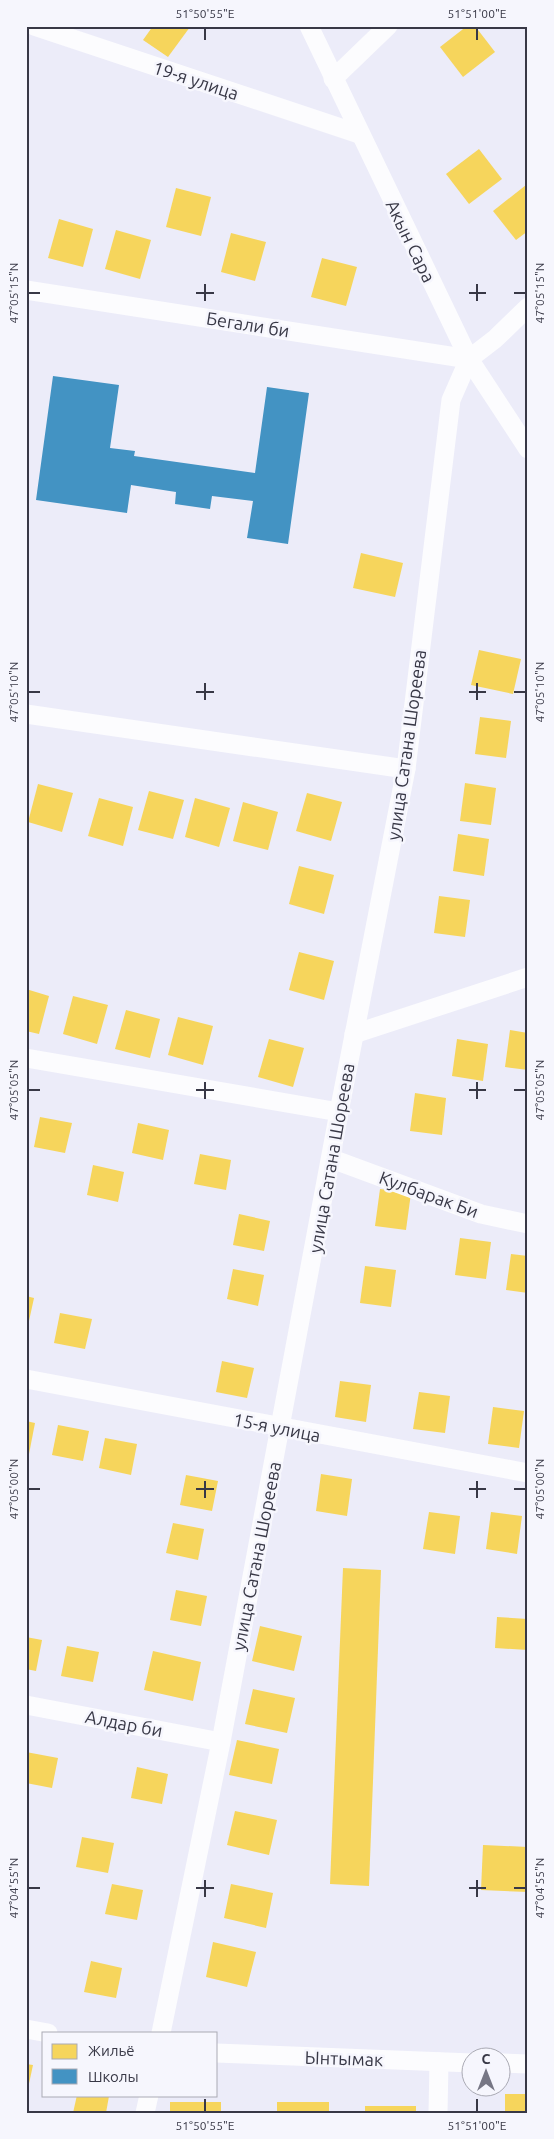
<svg xmlns="http://www.w3.org/2000/svg" width="554" height="2139" font-family="Ubuntu,sans-serif">
<rect width="100%" height="100%" fill="#ececf9"/>
<g fill="#f6d55c">
<polygon points="153,26 189,26 190,27 168,57 143,40"/>
<polygon points="467,26 475,26 495,52 463,77 440,47"/>
<polygon points="479,149 502,179 469,204 446,174"/>
<polygon points="526,185 528,188 528,231 516,240 493,211"/>
<polygon points="176,188 211,197 201,236 166,227"/>
<polygon points="59,219 93,229 83,267 48,258"/>
<polygon points="116,230 151,240 140,279 105,269"/>
<polygon points="231,233 266,242 255,281 221,272"/>
<polygon points="322,258 357,267 346,306 311,297"/>
<polygon points="361,553 403,563 395,597 353,588"/>
<polygon points="479,650 521,659 513,694 471,685"/>
<polygon points="480,717 511,721 506,758 475,754"/>
<polygon points="465,783 496,788 491,825 460,821"/>
<polygon points="38,784 73,793 62,832 28,822"/>
<polygon points="149,791 184,800 173,839 138,830"/>
<polygon points="307,793 342,802 331,841 296,831"/>
<polygon points="99,798 133,807 123,846 88,836"/>
<polygon points="195,798 230,808 219,847 185,837"/>
<polygon points="243,802 278,812 268,850 233,841"/>
<polygon points="458,834 489,839 484,876 453,871"/>
<polygon points="299,866 334,875 324,914 289,904"/>
<polygon points="439,896 470,900 465,937 434,933"/>
<polygon points="299,952 334,961 324,1000 289,990"/>
<polygon points="26,989 49,996 39,1034 26,1031"/>
<polygon points="73,996 108,1005 97,1044 63,1034"/>
<polygon points="126,1010 160,1019 150,1058 115,1049"/>
<polygon points="178,1017 213,1026 203,1065 168,1055"/>
<polygon points="510,1030 528,1033 528,1070 505,1067"/>
<polygon points="269,1039 304,1048 293,1087 258,1077"/>
<polygon points="457,1039 488,1044 483,1081 452,1076"/>
<polygon points="415,1093 446,1098 442,1135 410,1131"/>
<polygon points="40,1117 72,1123 65,1153 34,1147"/>
<polygon points="138,1123 169,1130 163,1160 132,1153"/>
<polygon points="200,1154 231,1160 226,1190 194,1184"/>
<polygon points="93,1165 124,1172 118,1202 87,1195"/>
<polygon points="380,1189 411,1193 406,1230 375,1226"/>
<polygon points="239,1214 270,1221 264,1251 233,1245"/>
<polygon points="460,1238 491,1242 486,1279 455,1275"/>
<polygon points="511,1254 528,1256 528,1293 506,1290"/>
<polygon points="365,1266 396,1270 391,1307 360,1303"/>
<polygon points="233,1269 264,1275 258,1306 227,1299"/>
<polygon points="26,1296 34,1298 27,1330 26,1330"/>
<polygon points="60,1313 92,1319 85,1349 54,1343"/>
<polygon points="222,1361 254,1368 247,1398 216,1392"/>
<polygon points="340,1381 371,1385 366,1422 335,1417"/>
<polygon points="419,1392 450,1396 445,1433 413,1429"/>
<polygon points="493,1407 524,1411 519,1448 488,1444"/>
<polygon points="26,1421 35,1423 29,1454 26,1453"/>
<polygon points="58,1425 89,1431 83,1461 52,1455"/>
<polygon points="105,1438 137,1444 131,1475 99,1468"/>
<polygon points="321,1474 352,1479 347,1516 316,1511"/>
<polygon points="186,1475 218,1481 212,1511 180,1505"/>
<polygon points="429,1512 460,1516 455,1554 423,1549"/>
<polygon points="491,1512 522,1516 517,1554 486,1549"/>
<polygon points="173,1523 204,1529 198,1560 166,1553"/>
<polygon points="343,1568 381,1570 369,1886 330,1884"/>
<polygon points="176,1590 207,1596 201,1626 170,1620"/>
<polygon points="497,1617 528,1619 528,1650 495,1648"/>
<polygon points="260,1626 302,1636 294,1671 252,1661"/>
<polygon points="26,1637 42,1640 36,1671 26,1669"/>
<polygon points="67,1646 99,1652 93,1682 61,1676"/>
<polygon points="153,1651 201,1662 193,1701 144,1690"/>
<polygon points="253,1689 295,1698 287,1733 245,1724"/>
<polygon points="237,1740 279,1749 272,1784 229,1775"/>
<polygon points="26,1752 58,1758 52,1788 26,1783"/>
<polygon points="137,1767 168,1774 162,1804 131,1798"/>
<polygon points="235,1811 277,1820 269,1855 227,1845"/>
<polygon points="82,1837 114,1843 108,1873 76,1867"/>
<polygon points="483,1845 528,1847 528,1892 481,1890"/>
<polygon points="112,1884 143,1890 137,1920 105,1914"/>
<polygon points="231,1884 273,1893 266,1928 224,1918"/>
<polygon points="213,1942 256,1952 247,1987 206,1977"/>
<polygon points="91,1961 122,1968 116,1998 84,1992"/>
<polygon points="26,2064 33,2065 27,2093 26,2093"/>
<rect x="505" y="2094" width="23" height="19"/>
<polygon points="77,2095 109,2096 106,2113 73,2113"/>
<rect x="170" y="2102" width="51" height="11"/>
<rect x="277" y="2102" width="52" height="11"/>
<rect x="365" y="2106" width="51" height="7"/>
</g>
<polygon fill="#4393c3" points="53,376 119,385 110,448 135,451 134,456 255,473 267,387 309,393 288,544 247,538 253,501 212,496 210,509 175,504 176,492 131,485 127,513 36,500"/>
<g fill="none" stroke-linecap="round" stroke-linejoin="round">
<g stroke="#fcfcfe" stroke-width="19">
<polyline points="34,26 359,134"/>
<polyline points="309,26 469,359 528,449"/>
<polyline points="333,79 388,26"/>
<polyline points="26,290 469,359"/>
<polyline points="26,714 406,769"/>
<polyline points="354,1034 528,977"/>
<polyline points="26,1058 339,1112"/>
<polyline points="332,1159 481,1214 528,1224"/>
<polyline points="26,1379 528,1473"/>
<polyline points="26,1705 221,1742"/>
<polyline points="26,2029 48,2033"/>
<polyline points="161,2033 221,1742 339,1112 406,769 451,400 469,359 495,339 528,307"/>
<polyline points="216,2053 472,2063"/>
<polyline points="502,2063 528,2064"/>
<polyline points="145,2113 149,2095"/>
<polyline points="438,2113 439,2062"/>
</g>
</g>
<path fill="none" stroke="#383846" stroke-width="2" d="M205 28V40M477 28V40M205 284V301M477 284V301M28 293H40M196 293H214M469 293H486M514 293H526M205 683V700M477 683V700M28 692H40M196 692H214M469 692H486M514 692H526M205 1082V1099M477 1082V1099M28 1090H40M196 1090H214M469 1090H486M514 1090H526M205 1481V1498M477 1481V1498M28 1489H40M196 1489H214M469 1489H486M514 1489H526M205 1880V1897M477 1880V1897M28 1888H40M196 1888H214M469 1888H486M514 1888H526M205 2099V2112M477 2099V2112"/>
<g text-anchor="middle" dominant-baseline="central" stroke-width="5" stroke-linejoin="round" paint-order="stroke">
<g font-size="18" fill="#383846" stroke="#f6f6fd">
<text transform="translate(196 80) rotate(18)">19-я улица</text>
<text transform="translate(411 241) rotate(64)">Акын Сара</text>
<text transform="translate(248 324) rotate(9)">Бегали би</text>
<text transform="translate(406 745) rotate(-82)">улица Сатана Шореева</text>
<text transform="translate(331 1158) rotate(-80)">улица Сатана Шореева</text>
<text transform="translate(429 1194) rotate(20)">Кулбарак Би</text>
<text transform="translate(277 1427) rotate(11)">15-я улица</text>
<text transform="translate(256 1556) rotate(-79)">улица Сатана Шореева</text>
<text transform="translate(124 1723) rotate(11)">Алдар би</text>
<text transform="translate(344 2058) rotate(2)">Ынтымак</text>
</g>
</g>
<rect width="554" height="2139" fill="none" stroke="#f6f6fd" stroke-width="55"/>
<rect x="42" y="2032" width="175" height="65" fill="#f6f6fd" stroke="#aaaab4"/>
<rect x="52" y="2044" width="25" height="15" fill="#f6d55c" stroke="#aaaab4"/>
<text x="88" y="2056" font-size="15" fill="#383846">Жильё</text>
<rect x="52" y="2069" width="25" height="15" fill="#4393c3" stroke="#aaaab4"/>
<text x="88" y="2082" font-size="15" fill="#383846">Школы</text>
<g transform="translate(486 2072)"><circle r="24" fill="#f6f6fd" stroke="#aaaab4"/>
<path d="M0-4L9 19L0 12L-9 19Z" fill="#777785"/>
<text y="-8" font-size="14" font-weight="bold" text-anchor="middle" fill="#383846">С</text>
</g>
<rect x="28" y="28" width="498" height="2084" fill="none" stroke="#383846" stroke-width="2"/>
<g font-size="12" text-anchor="middle" fill="#383846">
<text x="205" y="18">51°50'55"E</text>
<text x="477" y="18">51°51'00"E</text>
<text transform="translate(14 293) rotate(-90)" y="4">47°05'15"N</text>
<text transform="translate(540 293) rotate(-90)" y="4">47°05'15"N</text>
<text transform="translate(14 692) rotate(-90)" y="4">47°05'10"N</text>
<text transform="translate(540 692) rotate(-90)" y="4">47°05'10"N</text>
<text transform="translate(14 1090) rotate(-90)" y="4">47°05'05"N</text>
<text transform="translate(540 1090) rotate(-90)" y="4">47°05'05"N</text>
<text transform="translate(14 1489) rotate(-90)" y="4">47°05'00"N</text>
<text transform="translate(540 1489) rotate(-90)" y="4">47°05'00"N</text>
<text transform="translate(14 1888) rotate(-90)" y="4">47°04'55"N</text>
<text transform="translate(540 1888) rotate(-90)" y="4">47°04'55"N</text>
<text x="205" y="2130">51°50'55"E</text>
<text x="477" y="2130">51°51'00"E</text>
</g>
</svg>
